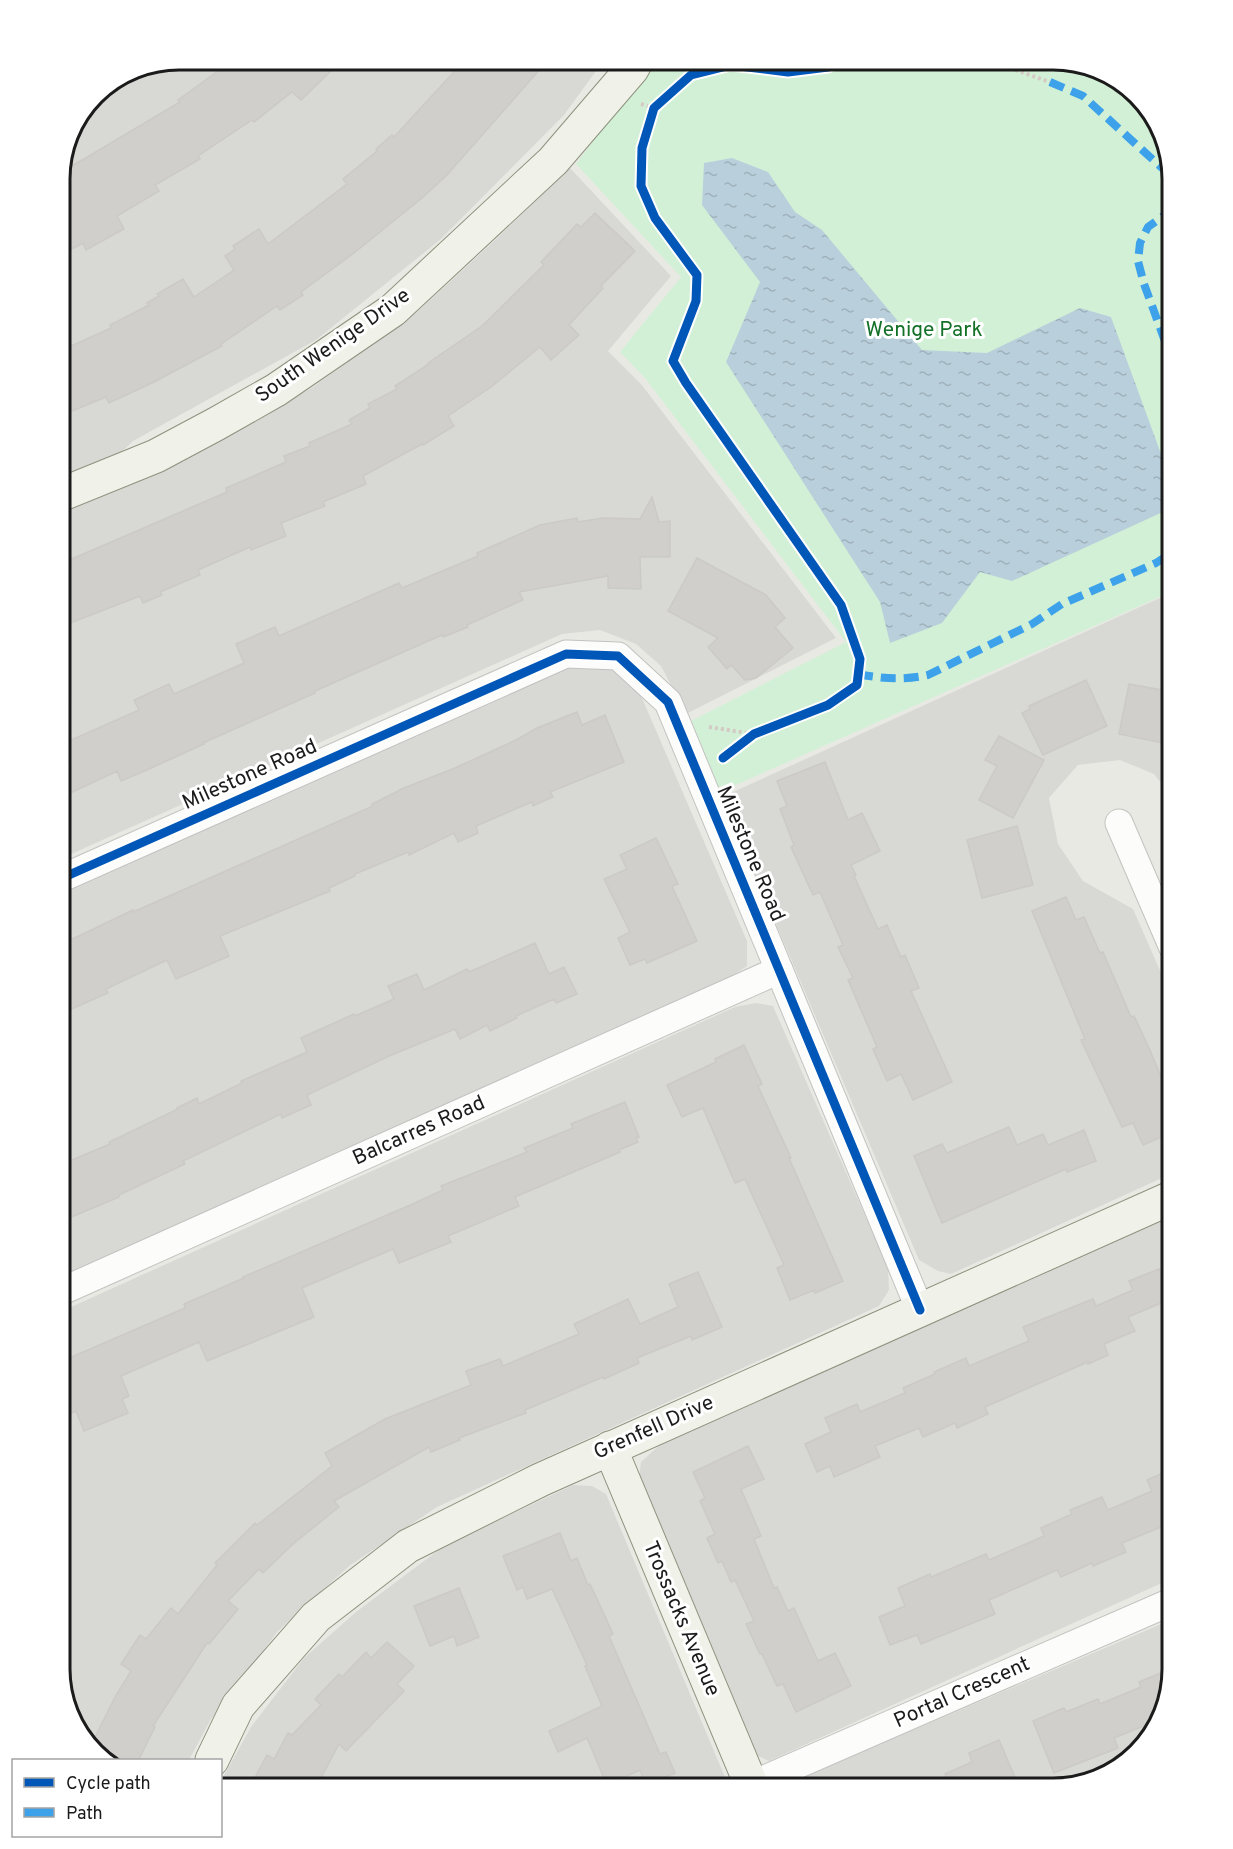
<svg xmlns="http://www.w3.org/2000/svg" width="1233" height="1849" font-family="Overpass,sans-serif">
<defs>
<pattern id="water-ripples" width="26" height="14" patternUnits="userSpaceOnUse" patternTransform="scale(1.5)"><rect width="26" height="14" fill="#b9cfdb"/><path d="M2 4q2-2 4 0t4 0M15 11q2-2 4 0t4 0" fill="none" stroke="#9eb1bb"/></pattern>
</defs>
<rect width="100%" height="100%" fill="#e9e9e4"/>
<g fill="#d8d8d5">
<polygon points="180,60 604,60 564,115 441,239 316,340 133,441 110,463 60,484 60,172 69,134 89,104 143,67"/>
<polygon points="570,168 671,276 608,351 641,384 836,638 686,714 661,666 636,644 600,630 562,634 60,859 60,510 179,461 310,389 416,313 492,243"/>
<polygon points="1173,592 1173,798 1154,774 1120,760 1078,765 1049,798 1058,844 1083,881 1133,909 1173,1000 1173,1173 951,1274 938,1271 919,1260 722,797"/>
<polygon points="598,665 621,673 642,698 747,941 747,966 724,981 60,1279 60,895 565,668"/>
<polygon points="756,1003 773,1006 888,1268 889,1290 879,1306 437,1507 349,1566 278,1631 211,1719 189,1760 106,1760 76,1729 60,1669 60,1312 735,1007"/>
<polygon points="1173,1214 1173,1578 769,1761 750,1752 638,1486 641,1462 663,1442"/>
<polygon points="573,1485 592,1486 606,1494 730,1789 221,1789 221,1781 251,1727 304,1658 356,1612 444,1546"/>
<polygon points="1173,1619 1173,1670 1157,1729 1113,1773 1054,1789 790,1789 801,1778"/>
</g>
<polygon fill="#d2f0d6" points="654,60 1061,60 1113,76 1157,120 1173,180 1173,219 1165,224 1173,245 1173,591 720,792 691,721 846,642 645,378 620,352 681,277 576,164"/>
<polygon fill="url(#water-ripples)" points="732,158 768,172 795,212 822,230 922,350 987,353 1080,308 1111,317 1168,473 1165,511 1012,581 980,572 942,623 890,643 880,602 726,362 760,282 702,205 704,163"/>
<g fill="#d0cfcb" stroke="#cccac5" stroke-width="1.5">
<polygon points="215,60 320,60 331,71 301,100 292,92 254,122 252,120 198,156 200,159 155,185 159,191 117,216 124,229 86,250 83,243 60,255 60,172 84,159 180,102 178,100 222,68"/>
<polygon points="465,60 548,60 447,175 422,198 354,253 301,292 303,295 280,310 277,306 221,344 222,346 154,382 109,403 106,397 60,416 60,351 111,328 110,325 149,305 147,303 159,296 157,294 183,279 194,297 234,270 225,256 235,249 233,246 259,229 268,244 347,184 343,179 377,151 376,149 392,135 394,137"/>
<polygon points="595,213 635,251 601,286 603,288 569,325 579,335 551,360 540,347 491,387 448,416 454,426 423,445 422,444 363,476 366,484 323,502 325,506 281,523 286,536 251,550 250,547 198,570 200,575 160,592 162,595 143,603 140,596 60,627 60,564 227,492 226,488 286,462 284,456 310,446 309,443 352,424 349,420 370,408 368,404 397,389 395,386 429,364 428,363 482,326 544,265 541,262 577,224 581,227"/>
<polygon points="652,497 659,522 670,521 670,557 640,557 641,589 608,588 608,576 519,592 523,600 467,625 468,627 443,637 442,635 315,691 315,693 203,743 204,744 149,769 121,781 117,771 60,798 60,745 139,710 134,700 169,684 174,694 244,663 236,644 275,627 279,636 399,583 402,588 478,556 477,553 540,525 577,518 578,522 603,518 640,519"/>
<polygon points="697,558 766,595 785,618 775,627 793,648 756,678 745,680 731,665 727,669 708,647 718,638 668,611"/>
<polygon points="1086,680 1107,726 1043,755 1022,713 1030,709 1029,706"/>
<polygon points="1129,684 1173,692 1173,745 1119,734"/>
<polygon points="577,712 582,725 605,715 624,762 550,792 553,797 533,806 532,802 476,826 478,833 458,842 454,833 409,855 408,852 355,874 355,876 329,888 330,891 220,936 229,956 176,979 167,960 106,989 108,993 60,1014 60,945 133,910 133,912 373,806 372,804 404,788 455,768 516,740 537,728"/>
<polygon points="999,736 1044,760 1013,818 979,800 997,766 985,760"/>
<polygon points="825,762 848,820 862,813 880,851 851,865 856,875 854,876 878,929 887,925 901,957 905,955 919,988 911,991 952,1082 913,1100 901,1074 887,1081 873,1049 877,1047 848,980 853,978 838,947 843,945 820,892 813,895 791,847 794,845 780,809 787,806 777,781"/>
<polygon points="1017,826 1033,885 982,898 967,840"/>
<polygon points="656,838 678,884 672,886 697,941 647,963 645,959 630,965 618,938 630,932 604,879 627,869 620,855"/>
<polygon points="1066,897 1076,920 1084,917 1100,953 1103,952 1131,1017 1134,1016 1149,1048 1173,1105 1173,1132 1143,1145 1133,1123 1122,1127 1081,1040 1085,1039 1032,911"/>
<polygon points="535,943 549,974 564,967 577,994 556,1003 554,999 516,1016 517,1018 490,1031 487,1025 460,1039 455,1029 389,1056 307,1095 311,1105 282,1118 281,1114 183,1161 185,1164 119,1195 119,1197 67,1219 60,1203 60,1165 110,1144 109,1142 178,1109 177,1108 197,1098 199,1104 242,1083 241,1081 307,1052 301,1038 354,1014 355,1016 394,999 388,986 417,974 424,990 467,969 469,972"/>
<polygon points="744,1045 762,1084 758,1086 791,1158 789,1158 843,1281 815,1293 814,1290 790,1300 777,1268 784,1265 745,1179 735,1183 703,1108 682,1117 667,1085 716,1062 715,1059"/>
<polygon points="625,1102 639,1137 636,1138 638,1142 619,1150 620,1152 515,1197 519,1206 448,1236 451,1242 399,1263 393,1249 302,1288 314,1317 207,1361 199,1342 121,1376 129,1396 122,1399 128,1413 84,1431 76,1411 60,1418 60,1362 185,1308 184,1304 244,1278 243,1277 415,1203 443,1190 441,1186 527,1152 524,1148 573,1128 571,1124"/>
<polygon points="1009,1127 1017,1145 1043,1134 1048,1145 1084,1130 1096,1161 1067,1172 1066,1169 942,1223 914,1156 942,1144 947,1153"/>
<polygon points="1159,1269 1171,1299 1128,1317 1135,1331 1104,1344 1108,1355 1088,1364 1088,1362 985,1407 988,1414 957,1428 955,1423 923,1437 919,1428 875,1446 880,1457 834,1477 830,1466 817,1472 805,1444 831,1432 825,1418 857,1404 860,1412 905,1393 903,1388 935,1374 934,1372 966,1358 969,1366 1029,1341 1023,1327 1093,1299 1096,1306 1133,1290 1129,1281"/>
<polygon points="698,1272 722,1327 692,1340 691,1336 637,1358 639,1363 604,1379 603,1377 525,1410 526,1413 459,1438 460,1440 431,1452 429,1447 334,1501 339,1507 293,1544 263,1573 259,1569 228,1601 238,1609 209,1644 207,1643 153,1726 155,1727 138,1761 106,1761 91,1745 115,1697 131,1671 121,1664 140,1635 146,1639 171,1608 178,1614 217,1565 215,1563 255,1523 257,1525 332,1466 325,1453 385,1419 471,1385 466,1371 500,1359 503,1366 579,1334 574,1324 628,1299 640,1324 678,1307 669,1284"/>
<polygon points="748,1446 764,1479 741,1489 761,1536 754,1539 774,1588 777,1587 788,1611 794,1608 818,1661 835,1653 851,1686 796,1712 783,1684 777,1686 762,1654 760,1654 746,1624 754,1621 735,1580 731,1582 722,1561 718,1563 707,1538 715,1534 700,1501 705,1498 693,1472"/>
<polygon points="1173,1469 1173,1540 1166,1525 1122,1543 1126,1552 1093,1566 1092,1563 1061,1577 1057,1570 989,1600 995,1614 921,1644 917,1635 890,1645 879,1617 905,1606 898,1588 930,1574 931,1577 986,1554 989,1560 1044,1536 1041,1528 1072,1514 1070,1510 1102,1497 1108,1510 1152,1491 1147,1480"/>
<polygon points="560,1533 571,1561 577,1558 588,1585 590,1584 613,1634 609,1636 660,1754 666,1752 675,1773 646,1785 640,1770 607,1785 587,1738 558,1752 549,1731 602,1706 585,1666 587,1665 552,1589 527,1599 523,1587 517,1590 503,1556"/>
<polygon points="459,1588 479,1637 457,1646 454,1636 430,1646 414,1606"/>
<polygon points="387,1642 414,1666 397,1684 404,1691 346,1751 339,1744 315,1789 249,1789 267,1755 274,1759 288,1733 292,1735 321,1705 315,1699 339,1674 342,1677 366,1652 371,1658"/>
<polygon points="1173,1668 1159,1720 1114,1738 1118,1748 1054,1773 1033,1721 1064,1708 1066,1712 1098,1699 1100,1704 1141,1687 1139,1682"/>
<polygon points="999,1740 1020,1789 951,1789 945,1774 972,1762 969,1753"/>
</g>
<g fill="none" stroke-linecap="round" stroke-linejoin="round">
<defs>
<g id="street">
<polyline points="1119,823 1173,948"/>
<polyline points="60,879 566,654 618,656 668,702 920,1310"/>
<polyline points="60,1292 779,970"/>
<polyline points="751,1785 1173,1601"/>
</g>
<g id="secondary">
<polyline points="60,495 156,456 216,424 276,390 393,310 553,161 632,69 637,60"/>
<polyline points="610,1448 753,1789"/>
<polyline points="212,1760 238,1706 316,1617 408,1546 540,1480 1173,1197"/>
</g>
</defs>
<use href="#street" stroke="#c2c2c0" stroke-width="29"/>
<use href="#secondary" stroke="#8d927e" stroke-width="35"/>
<g stroke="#d4c9c5" stroke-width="4" stroke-dasharray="3 3" stroke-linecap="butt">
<polyline points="987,60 1050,82"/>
<polyline points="641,104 654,108"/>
<polyline points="709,727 754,734"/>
<polyline points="723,758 754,734 828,705 857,685 860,659 841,605 686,383 673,361 696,301 697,275 655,218 641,186 642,148 654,108 691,75 731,65 788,72 828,67 847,60"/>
</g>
<use href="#street" stroke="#fcfcfb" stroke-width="27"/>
<use href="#secondary" stroke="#f0f2e9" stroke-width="33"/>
<g stroke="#3da2ea" stroke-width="8" stroke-dasharray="15 8" stroke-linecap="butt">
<polyline points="1050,82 1083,96 1173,178"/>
<polyline points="1173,363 1144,284 1138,261 1140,243 1148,227 1173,209"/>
<path d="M858 674C882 679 905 680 928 675L1032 624 1062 604 1156 563 1173 552"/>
</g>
<defs>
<g id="cycleway">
<polyline points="723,758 754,734 828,705 857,685 860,659 841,605 686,383 673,361 696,301 697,275 655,218 641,186 642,148 654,108 691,75 731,65 788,72 828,67 847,60"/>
<polyline points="60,879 566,654 618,656 668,702 920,1310"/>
</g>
</defs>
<use href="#cycleway" stroke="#fff" stroke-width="13"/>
<use href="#cycleway" stroke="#0057b8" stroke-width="9"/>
</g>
<g text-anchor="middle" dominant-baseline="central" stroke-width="6" stroke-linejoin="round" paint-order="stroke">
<g font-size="21" fill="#127027" stroke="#fff">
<text x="924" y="330">Wenige Park</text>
</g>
<g font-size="21" fill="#1b1b1b" stroke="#fff">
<text transform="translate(333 346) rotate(-35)">South Wenige Drive</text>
<text transform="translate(250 775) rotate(-24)">Milestone Road</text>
<text transform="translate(750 854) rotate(67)">Milestone Road</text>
<text transform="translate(419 1131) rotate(-24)">Balcarres Road</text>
<text transform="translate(654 1428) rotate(-24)">Grenfell Drive</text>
<text transform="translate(681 1619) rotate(67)">Trossacks Avenue</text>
<text transform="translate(962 1693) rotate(-24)">Portal Crescent</text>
</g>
</g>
<path d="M0 0H1233V1849H0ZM179 70H1053A109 109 0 0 1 1162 179V1669A109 109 0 0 1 1053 1778H179A109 109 0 0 1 70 1669V179A109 109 0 0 1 179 70Z" fill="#fff" fill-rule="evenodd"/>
<path fill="none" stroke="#1b1b1b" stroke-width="3" d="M179 70H1053A109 109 0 0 1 1162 179V1669A109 109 0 0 1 1053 1778H179A109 109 0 0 1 70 1669V179A109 109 0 0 1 179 70Z"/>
<rect x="12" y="1759" width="210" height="78" fill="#ffffff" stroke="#a4a4a4" stroke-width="1.5"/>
<rect x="24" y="1778" width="30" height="9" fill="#0057b8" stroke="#a4a4a4" stroke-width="1.5"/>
<text x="66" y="1789" font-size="18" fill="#1b1b1b">Cycle path</text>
<rect x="24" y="1808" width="30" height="9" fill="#3da2ea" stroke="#a4a4a4" stroke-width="1.5"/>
<text x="66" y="1819" font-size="18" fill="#1b1b1b">Path</text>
</svg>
